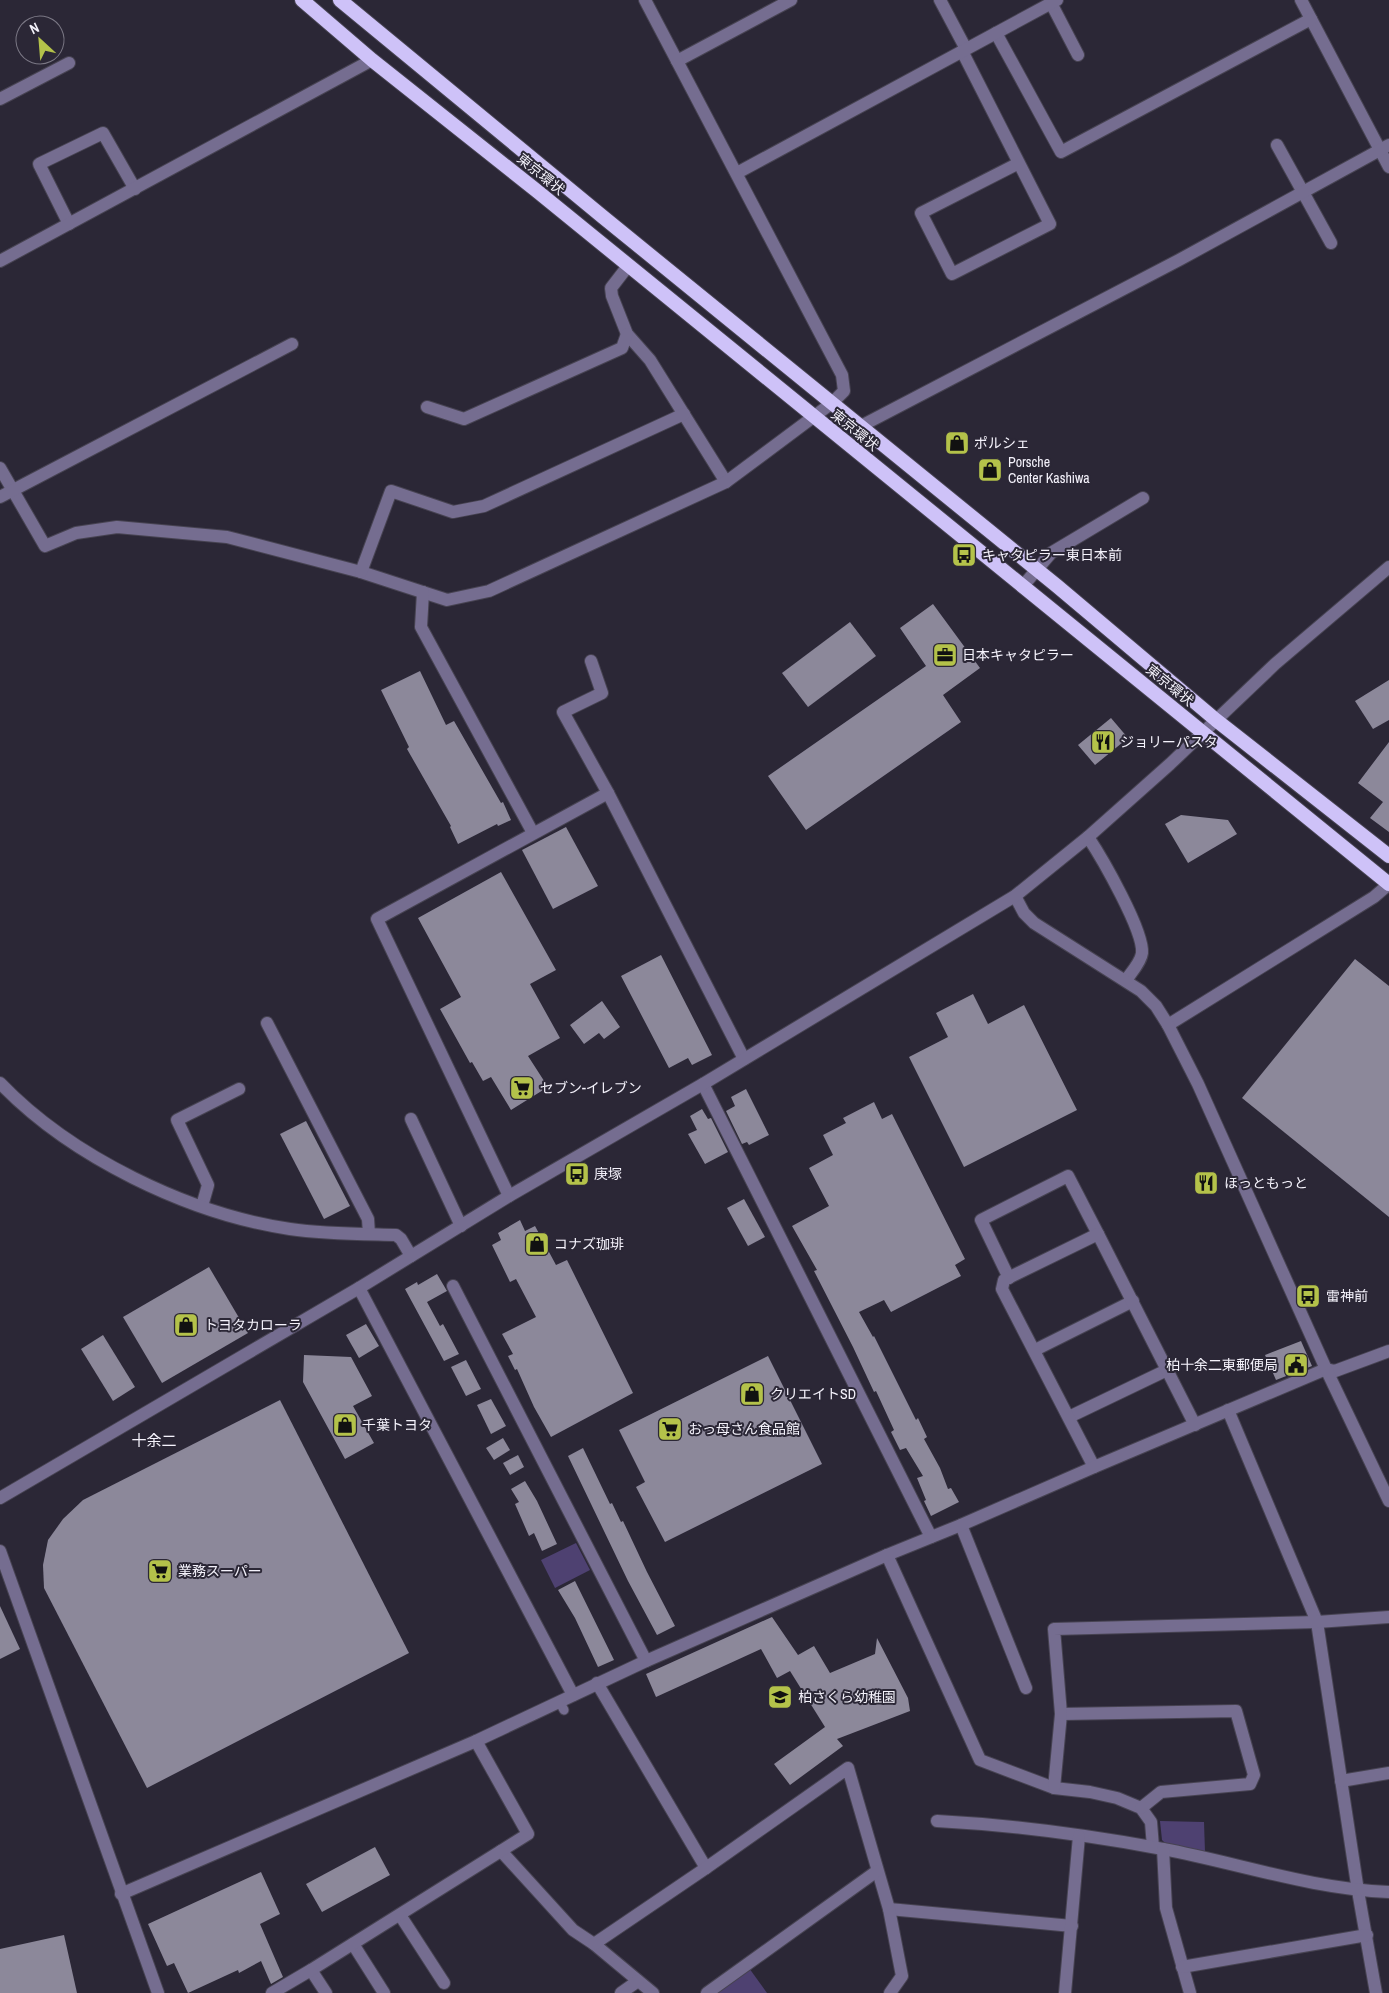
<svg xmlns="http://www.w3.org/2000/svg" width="1389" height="1993" font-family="'Archivo Narrow','Noto Sans JP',sans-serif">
<rect width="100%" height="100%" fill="#2b2736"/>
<g fill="#4e4171">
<polygon points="576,1543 590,1570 555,1588 541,1560"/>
<polygon points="1160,1821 1204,1822 1205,1852 1168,1846 1162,1840"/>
<polygon points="749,1968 767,1993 715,1993"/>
</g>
<g fill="#8c889a">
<polygon points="933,604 980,668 943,695 961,722 806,830 768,776 926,666 900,628"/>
<polygon points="850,622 876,656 808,707 782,673"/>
<polygon points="420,671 446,725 454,721 501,803 503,802 511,820 498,826 497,824 458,844 450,827 451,826 407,749 409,747 381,690"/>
<polygon points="1389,680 1389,720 1373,729 1355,701"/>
<polygon points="1111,718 1128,738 1095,765 1078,745"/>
<polygon points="1389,742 1389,832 1370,818 1383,802 1358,783"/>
<polygon points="1181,815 1228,820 1237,834 1188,863 1165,824"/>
<polygon points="566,827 598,886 553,909 522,850"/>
<polygon points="501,872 556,970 530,984 560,1038 528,1056 548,1087 511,1110 491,1077 483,1081 472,1062 470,1063 440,1009 461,997 418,918"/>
<polygon points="661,955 712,1055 692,1065 688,1058 669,1068 621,976"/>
<polygon points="1355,959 1389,986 1389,1217 1242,1098"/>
<polygon points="973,994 988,1024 1024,1005 1077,1110 964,1167 909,1057 948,1037 936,1013"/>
<polygon points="602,1001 620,1027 604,1039 599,1033 584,1044 570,1025"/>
<polygon points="746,1089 769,1135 749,1145 747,1142 742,1144 726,1111 735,1106 731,1097"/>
<polygon points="874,1102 882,1119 892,1114 965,1259 955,1265 961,1276 891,1312 884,1300 859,1312 873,1337 874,1336 916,1420 918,1418 927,1437 924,1439 940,1468 948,1489 951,1488 959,1502 931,1516 924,1501 926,1500 917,1478 923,1476 906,1448 900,1450 891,1432 894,1430 876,1391 874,1392 853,1347 814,1271 817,1270 792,1226 829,1206 809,1168 833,1155 823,1135 846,1123 843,1118"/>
<polygon points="702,1109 708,1119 711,1118 728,1152 705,1164 688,1134 697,1130 690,1116"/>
<polygon points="306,1121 350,1206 324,1219 280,1134"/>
<polygon points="744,1199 765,1237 748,1246 727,1208"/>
<polygon points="520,1220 525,1231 535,1226 556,1265 567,1260 633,1393 551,1437 534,1407 517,1369 515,1370 508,1356 513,1354 502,1334 536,1317 516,1279 510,1282 492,1245 501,1240 498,1233"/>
<polygon points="209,1267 248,1333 162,1383 123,1317"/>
<polygon points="437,1274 447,1291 427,1302 440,1326 443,1324 459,1354 444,1361 405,1289 417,1282 418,1285"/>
<polygon points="366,1324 379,1346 359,1358 346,1335"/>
<polygon points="103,1335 135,1387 113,1401 81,1349"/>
<polygon points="1301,1341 1312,1366 1276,1380 1265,1355"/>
<polygon points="304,1355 351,1357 372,1396 353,1406 374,1443 345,1459 303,1382"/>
<polygon points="768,1356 822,1464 665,1542 636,1487 645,1482 619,1430"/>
<polygon points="466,1360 481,1389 466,1396 451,1367"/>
<polygon points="491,1399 506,1426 491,1434 477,1405"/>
<polygon points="280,1400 409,1653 147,1788 44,1588 43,1565 48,1540 63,1519 83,1500"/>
<polygon points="503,1438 510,1450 494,1460 486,1448"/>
<polygon points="583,1448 610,1504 612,1503 621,1522 623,1521 647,1572 675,1626 657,1635 628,1581 568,1456"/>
<polygon points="518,1455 524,1467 510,1475 503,1463"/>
<polygon points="525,1481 537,1501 557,1544 542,1551 534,1533 529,1536 515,1504 519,1502 511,1489"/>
<polygon points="575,1581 614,1660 598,1667 575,1618 558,1590"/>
<polygon points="0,1606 20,1649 0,1659"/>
<polygon points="772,1617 798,1655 814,1646 830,1673 875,1654 877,1638 908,1698 910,1711 837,1739 843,1746 790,1785 774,1764 825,1727 790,1671 777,1678 761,1649 656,1697 646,1674"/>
<polygon points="375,1847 390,1875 322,1912 306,1884"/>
<polygon points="261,1872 280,1914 260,1924 283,1977 271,1984 261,1961 239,1973 238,1970 188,1993 174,1963 167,1966 148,1924"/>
<polygon points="64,1935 77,1993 0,1993 0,1949"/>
</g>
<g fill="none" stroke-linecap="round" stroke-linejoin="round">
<defs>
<polyline id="service" points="559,1701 564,1710"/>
<g id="minor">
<polyline points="940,0 966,49"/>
<polyline points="1301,0 1389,167"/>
<polyline points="1051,3 1078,55"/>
<polyline points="996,33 1061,152 1311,19"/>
<polyline points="962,51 1050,224 952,274 921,213 1019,163"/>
<polyline points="677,61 791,0"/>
<polyline points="0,99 69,63"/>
<polyline points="1277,145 1331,243"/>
<polyline points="737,173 1057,0"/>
<polyline points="69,224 39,164 103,133 135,189"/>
<polyline points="0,261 372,60"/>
<polyline points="628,266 611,288 612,296 627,334 650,360 726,482"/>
<polyline points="427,407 464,419 622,348 627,334"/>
<polyline points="861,426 1179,260 1389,145"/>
<polyline points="0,468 45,546 76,533 117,527 227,537 361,572 447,600 489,591 726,482 832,403 844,391 842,375 645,0"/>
<polyline points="0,497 292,344"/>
<polyline points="361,572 391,491 453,512 484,506 684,414"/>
<polyline points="1022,587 1051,553 1143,498"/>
<polyline points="423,592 421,627 533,833"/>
<polyline points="591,661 602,693 563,712 608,793"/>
<path d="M1088 837C1102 858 1144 931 1142 953 1141 962 1131 973 1126 980"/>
<polyline points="267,1023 368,1219 369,1234"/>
<polyline points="1168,1025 1374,897 1389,884"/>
<polyline points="703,1084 931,1537"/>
<polyline points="411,1119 461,1226"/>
<polyline points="509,1196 377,919 608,793 744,1059"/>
<polyline points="202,1206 208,1185 177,1120 239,1089"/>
<polyline points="1009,1278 981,1220 1068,1176 1098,1234"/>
<polyline points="453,1286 646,1661"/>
<polyline points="359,1288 573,1695"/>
<polyline points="1035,1350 1133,1301"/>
<polyline points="1228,1410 1317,1622 1358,1891 1376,1993"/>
<polyline points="1069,1417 1167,1370"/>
<polyline points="1094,1467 1002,1289 1004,1280 1098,1234 1195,1425"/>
<polyline points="961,1525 1026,1688"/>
<polyline points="887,1555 980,1760 1054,1788 1090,1792 1117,1798 1141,1808 1151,1822 1153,1847"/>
<polyline points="597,1683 706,1868"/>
<polyline points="1061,1714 1236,1711 1254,1775 1250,1784 1161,1792 1141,1808"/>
<polyline points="1341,1781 1389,1773"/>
<polyline points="1054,1788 1061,1714 1054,1629 1317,1622 1389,1617"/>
<path d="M937 1821C1013 1825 1088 1835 1163 1849 1238 1863 1312 1889 1389 1892"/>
<polyline points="1163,1849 1166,1908 1190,1993"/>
<polyline points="501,1851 573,1930 594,1944 653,1993"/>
<polyline points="121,1894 476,1741 646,1661 887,1555 961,1525 1094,1467 1326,1369 1335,1371 1389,1351"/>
<polyline points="889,1909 1072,1926"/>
<polyline points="400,1915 444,1983"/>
<polyline points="353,1944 384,1993"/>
<polyline points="594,1944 706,1868 848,1768 889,1909 902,1976 890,1993"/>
<polyline points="1182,1967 1367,1935"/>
<polyline points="311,1970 326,1993"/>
<polyline points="272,1993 311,1970 528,1834 476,1741"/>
<polyline points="621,1993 638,1981"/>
<polyline points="707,1993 877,1871"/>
<polyline points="1065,1993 1079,1836"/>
</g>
<g id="tertiary">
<polyline points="1015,896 1024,913 1034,923 1141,991 1156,1006 1168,1025 1198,1084 1326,1369 1389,1501"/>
<path d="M0 1083C71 1157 189 1214 290 1229 325 1234 361 1234 396 1235L401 1239 411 1256"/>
<polyline points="0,1498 359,1288 509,1196 703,1084 1015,896 1088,837 1170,764 1275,664 1389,567"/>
<polyline points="0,1551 158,1993"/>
</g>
<g id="trunk">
<polyline points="302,0 372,60 537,191 1389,884"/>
<polyline points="340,0 603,217 1057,586 1216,720 1389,856"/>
</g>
</defs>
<use href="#service" stroke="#474352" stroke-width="11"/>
<use href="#minor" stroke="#474352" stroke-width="14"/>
<use href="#tertiary" stroke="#474352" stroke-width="14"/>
<use href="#trunk" stroke="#474352" stroke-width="16"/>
<use href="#service" stroke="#756d90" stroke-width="9"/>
<use href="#minor" stroke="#756d90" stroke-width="12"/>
<use href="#tertiary" stroke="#756d90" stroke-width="12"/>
<use href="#trunk" stroke="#cec2f8" stroke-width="14"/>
</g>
<defs>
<symbol id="shop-square" viewBox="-11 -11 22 22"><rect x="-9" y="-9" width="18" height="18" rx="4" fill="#b4c24a" stroke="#2b2736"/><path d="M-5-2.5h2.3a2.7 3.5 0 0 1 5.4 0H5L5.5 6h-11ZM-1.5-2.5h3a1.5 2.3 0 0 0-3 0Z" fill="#111"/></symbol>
<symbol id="bus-square" viewBox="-11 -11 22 22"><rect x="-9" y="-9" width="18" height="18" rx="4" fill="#b4c24a" stroke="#2b2736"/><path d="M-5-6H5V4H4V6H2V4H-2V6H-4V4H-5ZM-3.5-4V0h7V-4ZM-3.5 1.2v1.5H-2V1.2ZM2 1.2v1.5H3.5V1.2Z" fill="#111"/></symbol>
<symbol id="office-square" viewBox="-11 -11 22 22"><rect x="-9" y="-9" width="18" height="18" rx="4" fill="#b4c24a" stroke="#2b2736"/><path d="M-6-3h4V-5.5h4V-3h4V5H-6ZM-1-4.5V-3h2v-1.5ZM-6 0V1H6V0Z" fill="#111"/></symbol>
<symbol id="restaurant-square" viewBox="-11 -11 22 22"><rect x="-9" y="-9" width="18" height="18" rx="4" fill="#b4c24a" stroke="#2b2736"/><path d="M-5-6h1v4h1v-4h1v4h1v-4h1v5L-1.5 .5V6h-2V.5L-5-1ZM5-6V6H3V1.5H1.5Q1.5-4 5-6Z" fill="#111"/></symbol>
<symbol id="supermarket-square" viewBox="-11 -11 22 22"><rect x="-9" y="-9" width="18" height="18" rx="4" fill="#b4c24a" stroke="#2b2736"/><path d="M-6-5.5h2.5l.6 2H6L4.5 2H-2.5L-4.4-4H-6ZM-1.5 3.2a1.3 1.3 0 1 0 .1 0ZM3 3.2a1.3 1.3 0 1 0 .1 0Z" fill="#111"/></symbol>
<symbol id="civic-square" viewBox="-11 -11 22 22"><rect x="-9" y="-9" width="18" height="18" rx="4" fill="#b4c24a" stroke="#2b2736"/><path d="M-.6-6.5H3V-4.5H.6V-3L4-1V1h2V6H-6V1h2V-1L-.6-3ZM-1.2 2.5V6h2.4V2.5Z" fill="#111"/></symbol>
<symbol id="school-square" viewBox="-11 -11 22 22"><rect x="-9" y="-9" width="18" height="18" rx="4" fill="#b4c24a" stroke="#2b2736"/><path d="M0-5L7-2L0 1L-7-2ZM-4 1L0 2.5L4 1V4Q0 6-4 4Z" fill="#111"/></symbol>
</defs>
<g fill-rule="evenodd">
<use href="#shop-square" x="943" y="429" width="28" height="28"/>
<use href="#shop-square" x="976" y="456" width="28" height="28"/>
<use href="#bus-square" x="950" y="541" width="28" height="28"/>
<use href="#office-square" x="931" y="641" width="28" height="28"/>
<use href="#restaurant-square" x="1089" y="728" width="28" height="28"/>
<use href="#supermarket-square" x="508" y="1074" width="28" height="28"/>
<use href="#bus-square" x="563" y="1160" width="28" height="28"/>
<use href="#restaurant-square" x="1192" y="1169" width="28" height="28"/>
<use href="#shop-square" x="523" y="1230" width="28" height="28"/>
<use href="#bus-square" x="1294" y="1282" width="28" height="28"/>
<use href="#shop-square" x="172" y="1311" width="28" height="28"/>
<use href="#civic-square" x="1282" y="1351" width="28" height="28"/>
<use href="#shop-square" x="738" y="1380" width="28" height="28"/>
<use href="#shop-square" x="331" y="1411" width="28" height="28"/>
<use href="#supermarket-square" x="656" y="1415" width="28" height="28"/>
<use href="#supermarket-square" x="146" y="1557" width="28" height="28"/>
<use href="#school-square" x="766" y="1683" width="28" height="28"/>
</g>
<g text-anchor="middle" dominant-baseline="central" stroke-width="4" stroke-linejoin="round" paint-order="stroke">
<g font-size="14" fill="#f4f2fb" stroke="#2b2736">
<text transform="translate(541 174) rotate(39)">東京環状</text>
<text transform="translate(855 430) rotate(39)">東京環状</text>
<text transform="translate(1170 685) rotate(39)">東京環状</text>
</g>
<g font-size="14" fill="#f4f2fb" stroke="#2b2736" text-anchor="start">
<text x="974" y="443">ポルシェ</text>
<text x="1008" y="462">Porsche<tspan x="1008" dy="16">Center Kashiwa</tspan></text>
<text x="982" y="555">キャタピラー東日本前</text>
<text x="962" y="655">日本キャタピラー</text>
<text x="1120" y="742">ジョリーパスタ</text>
<text x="540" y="1088">セブン-イレブン</text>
<text x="594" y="1174">庚塚</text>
<text x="1224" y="1183">ほっともっと</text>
<text x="554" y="1244">コナズ珈琲</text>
<text x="1326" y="1296">雷神前</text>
<text x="204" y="1325">トヨタカローラ</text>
<text x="1278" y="1365" text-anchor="end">柏十余二東郵便局</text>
<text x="770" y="1394">クリエイトSD</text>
<text x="362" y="1425">千葉トヨタ</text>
<text x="688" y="1429">おっ母さん食品館</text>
<text x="178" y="1571">業務スーパー</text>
<text x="798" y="1697">柏さくら幼稚園</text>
</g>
<g font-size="15" fill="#f4f2fb" stroke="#2b2736">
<text x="154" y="1440">十余二</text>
</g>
</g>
<g transform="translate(40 40) rotate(334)"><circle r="24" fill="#2b2736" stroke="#7b7885"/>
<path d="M0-4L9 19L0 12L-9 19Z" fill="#b4c24a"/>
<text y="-8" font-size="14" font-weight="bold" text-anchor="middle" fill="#f4f2fb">N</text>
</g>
</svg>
